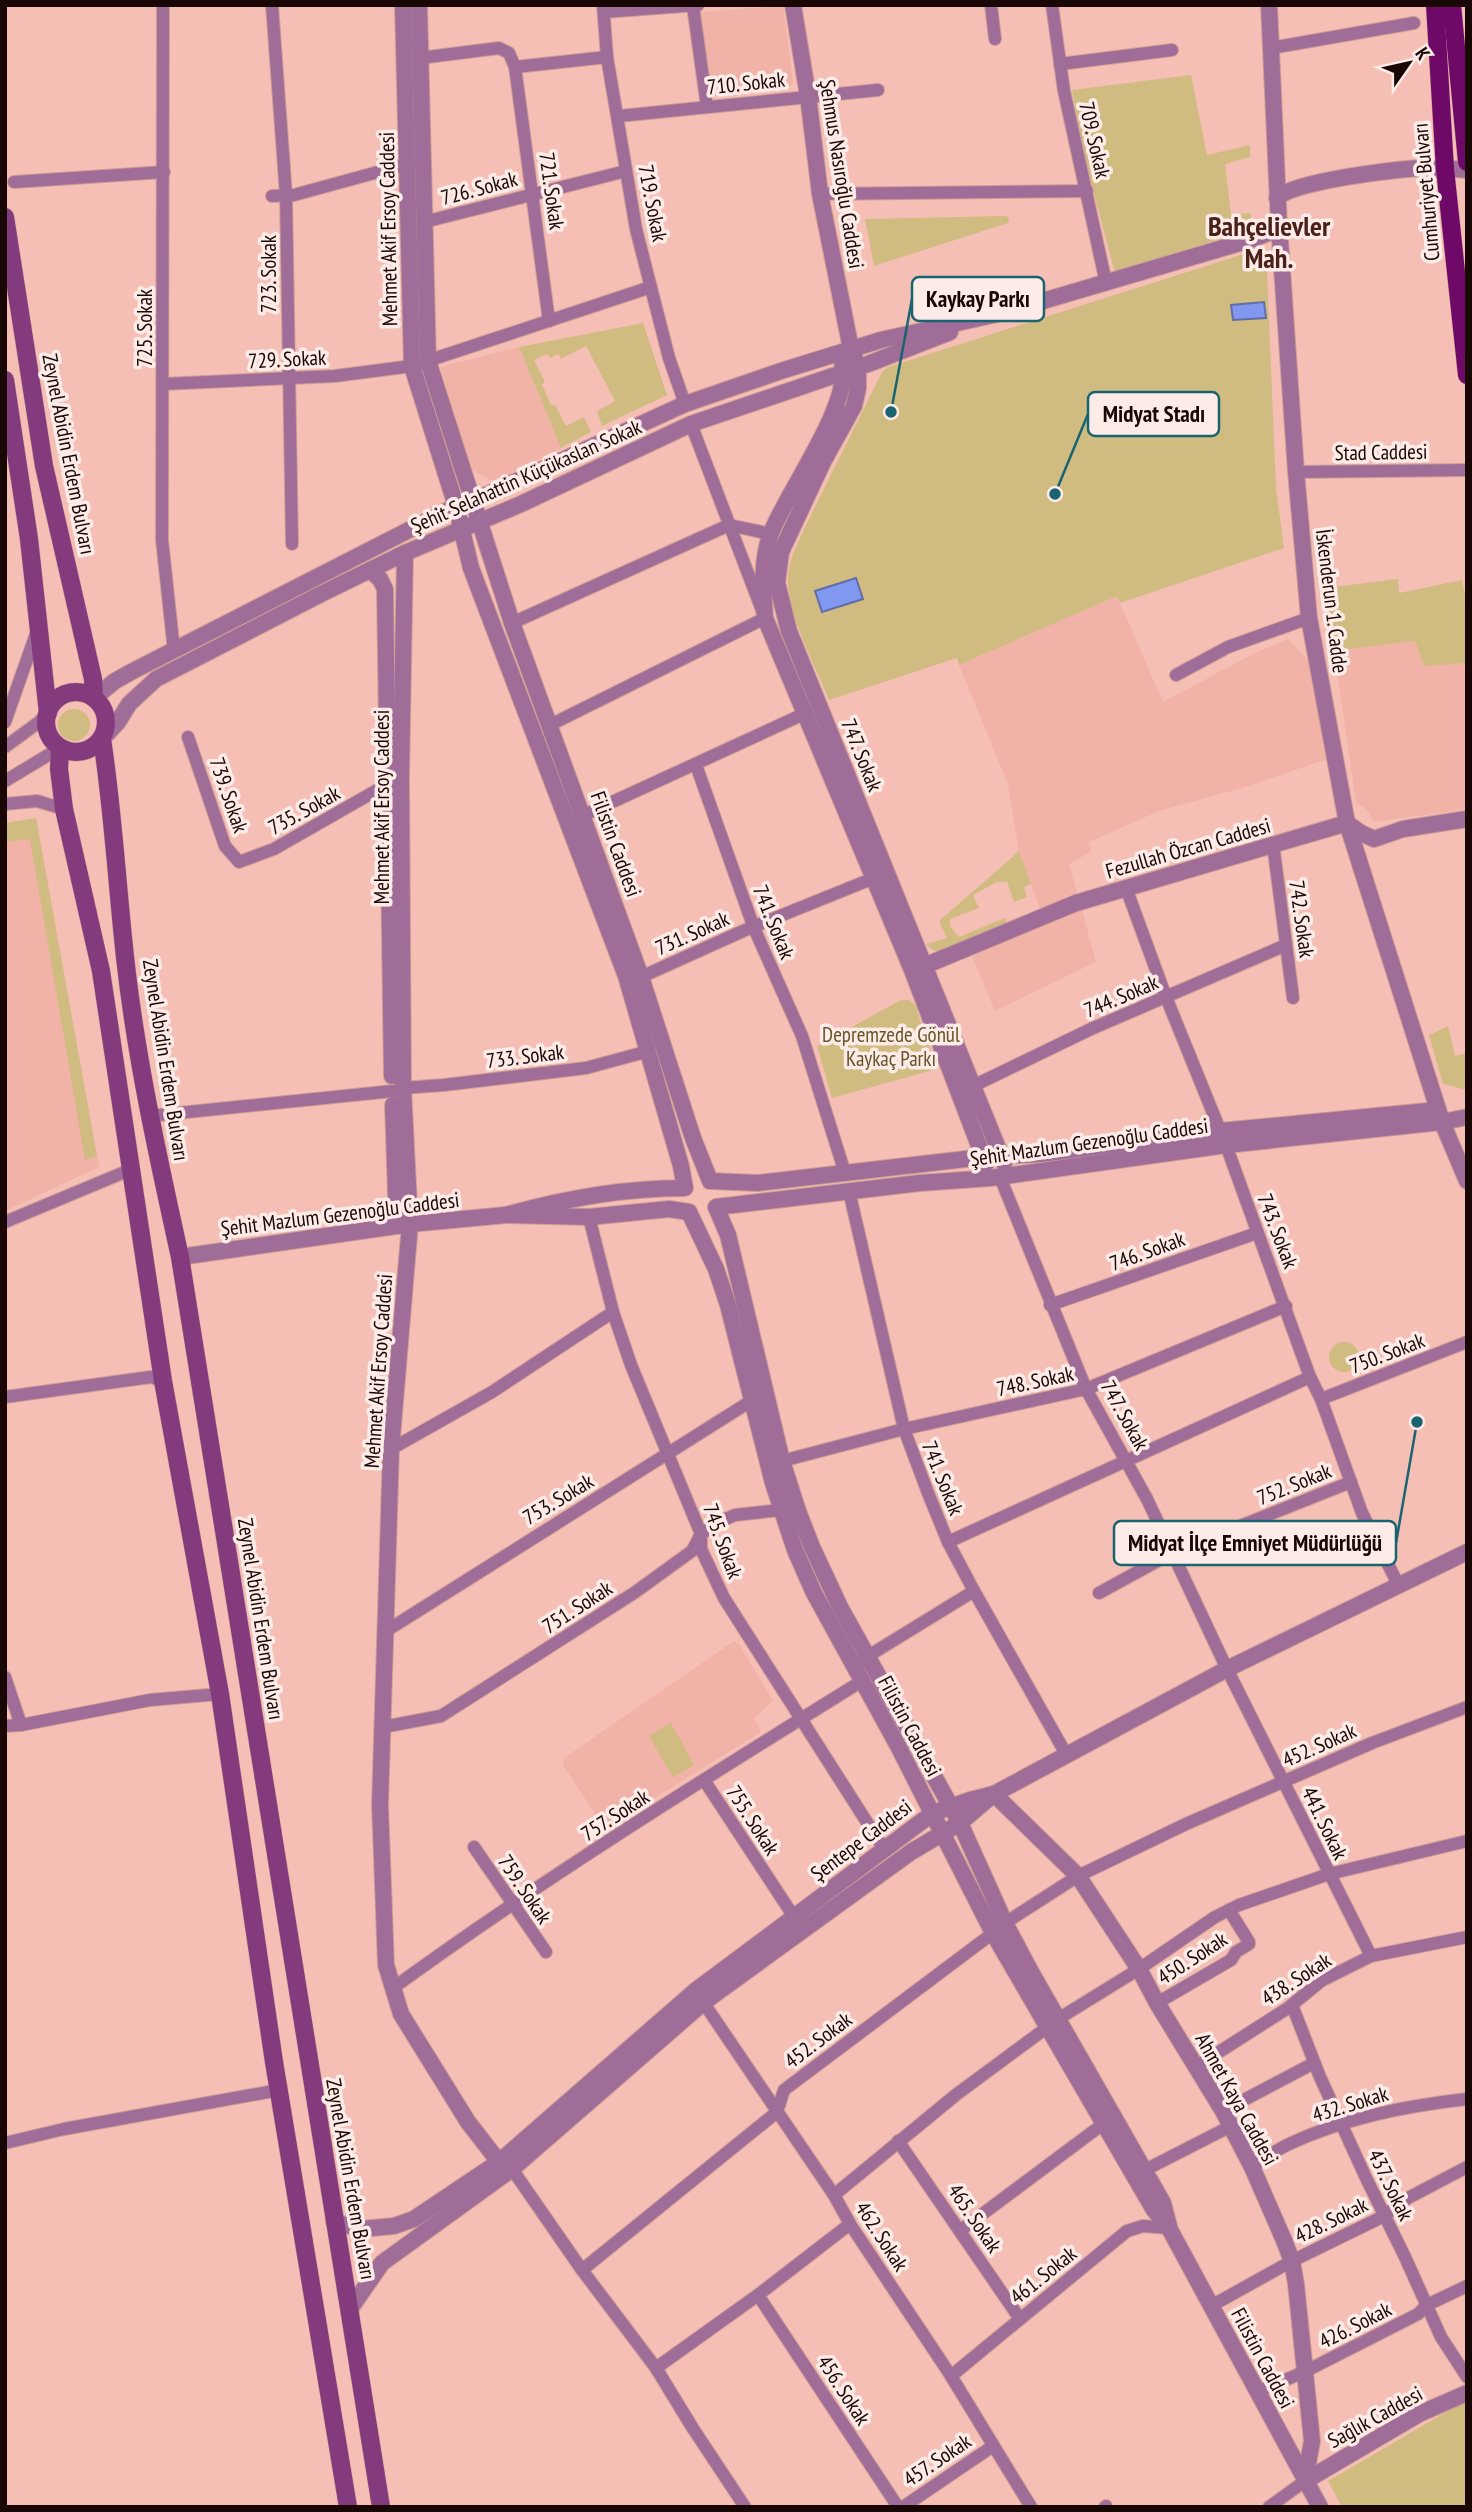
<svg xmlns="http://www.w3.org/2000/svg" width="1472" height="2512" font-family="'PT Sans Narrow',sans-serif">
<rect width="100%" height="100%" fill="#f6bfb5"/>
<g fill="#f1b2a7">
<polygon points="783,6 793,82 789,88 707,97 697,12"/>
<polygon points="519,347 561,448 495,482 472,470 440,367"/>
<polygon points="1117,596 1163,702 1255,653 1288,639 1310,662 1327,759 1245,787 1159,811 1089,842 1091,852 1069,864 1078,896 1041,911 1019,851 1008,784 959,665"/>
<polygon points="1415,641 1424,665 1467,663 1467,809 1374,822 1367,810 1356,802 1334,651"/>
<polygon points="36,818 99,1167 5,1211 5,823"/>
<polygon points="1082,910 1096,962 995,1011 971,954"/>
<polygon points="734,1641 740,1645 773,1701 754,1718 761,1732 611,1825 602,1824 563,1765 564,1758"/>
</g>
<g fill="#d0bc81">
<polygon points="1191,75 1207,155 1250,145 1250,157 1225,164 1231,215 1251,213 1250,229 1115,273 1084,155 1072,90"/>
<polygon points="1007,216 1009,218 1008,223 874,266 865,219"/>
<path d="M1266 247 1276 488 1284 548 1120 603 1117 596 959 665 957 658 829 700C815 665 786 612 788 576 789 559 798 544 804 529L882 372 888 367Z"/>
<polygon points="643,323 667,395 602,426 597,411 615,401 586,346 561,359 558,354 550,358 548,354 534,360 545,382 542,384 551,405 555,405 566,426 584,417 591,432 561,448 519,347"/>
<polygon points="1398,579 1399,593 1462,580 1467,605 1467,663 1424,666 1415,641 1334,651 1325,588"/>
<circle cx="74" cy="725" r="16"/>
<polygon points="36,818 97,1156 85,1160 30,839 5,842 5,823"/>
<polygon points="1019,851 1031,884 1024,887 1027,897 1014,902 1007,882 997,882 973,895 979,908 950,919 950,926 959,937 1005,918 1008,925 940,953 930,948 926,944 947,938 939,921"/>
<polygon points="901,1000 909,1000 915,1005 937,1069 832,1098 817,1046"/>
<polygon points="1448,1026 1455,1056 1467,1053 1467,1090 1443,1084 1429,1035"/>
<circle cx="1344" cy="1357" r="15"/>
<polygon points="671,1723 694,1765 673,1777 649,1736"/>
<polygon points="1467,2400 1467,2507 1342,2507 1328,2481"/>
</g>
<g fill="#8098f0" stroke="#616ca9" stroke-width="2">
<polygon points="1264,302 1266,318 1233,320 1231,305"/>
<polygon points="856,578 863,599 822,612 815,591"/>
</g>
<g fill="none" stroke-linecap="round" stroke-linejoin="round">
<defs>
<g id="minor">
<polyline points="163,5 162,540 174,651"/>
<polyline points="272,5 286,195 292,544"/>
<polyline points="603,5 607,57 636,229 669,358 685,404"/>
<polyline points="991,5 995,39"/>
<polyline points="1052,5 1064,91 1106,283"/>
<polyline points="693,6 707,107"/>
<polyline points="604,12 698,5"/>
<polyline points="1271,48 1414,23"/>
<polyline points="420,58 499,48 509,53 515,67 607,57"/>
<polyline points="1060,64 1172,50"/>
<polyline points="515,67 549,321"/>
<polyline points="619,116 878,90"/>
<polyline points="14,182 164,172"/>
<polyline points="820,194 1087,191"/>
<polyline points="272,196 294,195 407,164"/>
<polyline points="424,222 626,171"/>
<polyline points="163,384 335,376 412,366 651,287"/>
<polyline points="1296,472 1467,470"/>
<polyline points="512,623 729,525 771,534"/>
<polyline points="1176,675 1228,647 1309,618"/>
<polyline points="5,722 37,631"/>
<polyline points="550,725 765,618 691,424"/>
<polyline points="188,737 225,846 239,862 274,849 386,785"/>
<polyline points="5,747 39,722 48,713"/>
<polyline points="696,765 754,928 802,1036 845,1173"/>
<polyline points="5,781 60,748"/>
<polyline points="5,804 37,801 64,809"/>
<polyline points="584,815 806,713"/>
<polyline points="1273,844 1293,998"/>
<polyline points="1126,888 1166,997 1226,1145 1310,1377 1321,1399 1362,1513 1399,1586"/>
<polyline points="641,977 743,931 874,878"/>
<polyline points="973,1086 1091,1029 1286,945"/>
<polyline points="403,1088 444,1085 586,1068 649,1051"/>
<polyline points="149,1116 393,1091"/>
<polyline points="1000,1177 1086,1389 1147,1499 1227,1669 1371,1956"/>
<polyline points="849,1191 904,1429 928,1493 948,1542 974,1591 1066,1754"/>
<polyline points="589,1217 613,1312 631,1365 701,1534 701,1549 724,1598 884,1849"/>
<polyline points="5,1222 132,1169"/>
<polyline points="1050,1305 1257,1233"/>
<polyline points="5,1397 151,1377 163,1381"/>
<polyline points="1321,1399 1467,1342"/>
<polyline points="391,1449 492,1392 613,1312"/>
<polyline points="782,1461 904,1429 1086,1389 1286,1306"/>
<polyline points="948,1542 1310,1377"/>
<polyline points="1099,1593 1172,1553 1351,1482"/>
<polyline points="386,1631 751,1401"/>
<polyline points="860,1661 974,1591"/>
<polyline points="5,1677 21,1725"/>
<polyline points="5,1726 21,1725 150,1700 220,1694"/>
<polyline points="383,1727 441,1716 634,1593 692,1551 701,1534 721,1521 735,1515 781,1510"/>
<polyline points="704,1780 794,1917"/>
<polyline points="474,1847 546,1952"/>
<polyline points="1005,1923 1078,1876 1186,1824 1372,1743 1467,1707"/>
<path d="M393 1988C544 1878 704 1779 862 1681"/>
<polyline points="699,1996 834,2195 850,2224 951,2376 1031,2507"/>
<polyline points="1157,2003 1231,1960 1236,1952 1249,1944 1249,1942 1229,1910"/>
<polyline points="1292,2005 1320,2077 1366,2178 1405,2257 1441,2337 1467,2377"/>
<polyline points="1058,2019 1139,1969 1215,1917 1239,1905 1329,1874 1467,1841"/>
<polyline points="1197,2066 1288,2008 1321,1981 1371,1956 1467,1937"/>
<polyline points="1223,2111 1314,2063"/>
<polyline points="898,2141 1020,2319"/>
<polyline points="5,2143 64,2129 279,2090"/>
<path d="M1252 2167C1264 2159 1276 2150 1289 2144 1345 2118 1405 2106 1467 2099"/>
<polyline points="512,2169 582,2270 656,2368 692,2427 745,2507"/>
<polyline points="1145,2170 1231,2126"/>
<polyline points="834,2195 957,2094 1049,2026"/>
<polyline points="961,2230 1103,2124"/>
<polyline points="582,2270 777,2112 784,2090 993,1933"/>
<polyline points="758,2295 898,2507"/>
<polyline points="1211,2306 1292,2261 1384,2216 1408,2198 1467,2167"/>
<polyline points="656,2368 758,2295 850,2224"/>
<polyline points="951,2376 1127,2231 1143,2226 1169,2228"/>
<polyline points="1257,2392 1304,2372 1371,2338 1418,2314 1427,2305 1467,2286"/>
<polyline points="903,2507 993,2446"/>
<polyline points="1105,2507 1106,2506"/>
<polyline points="1269,2507 1305,2481"/>
</g>
<g id="tertiary">
<path d="M403 5 412 366 456 506 471 568 626 976 681 1166 685 1188C625 1188 563 1199 506 1215L589 1217 669 1209 689 1212 716 1269 728 1305 773 1483 795 1550 814 1593 898 1746 993 1933 1154 2210 1169 2228 1320 2507"/>
<polyline points="419,5 428,361 512,623 641,977 693,1138 710,1181 758,1183 983,1157 1041,1154 1220,1131 1438,1110"/>
<polyline points="793,5 808,96 820,194 851,349 858,367 858,388 854,406 823,462 781,552 777,583 789,631 1004,1163"/>
<polyline points="1269,5 1279,225 1296,472 1309,618 1347,823 1442,1122 1467,1181"/>
<path d="M1277 198C1294 181 1401 168 1428 168 1441 168 1454 169 1467 170"/>
<path d="M842 362C853 403 788 490 771 533 761 560 763 589 765 618L912 970 986 1164"/>
<polyline points="405,553 401,777 403,1088 410,1224 391,1449 380,1805 386,1965 401,2014 468,2122 499,2162"/>
<polyline points="370,570 380,579 385,589 392,1076"/>
<polyline points="94,698 115,681 131,672 456,506 471,502 685,404 784,370 881,340 1002,313 1250,240 1268,233 1279,225"/>
<polyline points="102,739 118,722 129,704 156,679 323,593 405,553 521,504 691,424 868,364 950,332"/>
<polyline points="924,966 1076,903 1347,823 1361,833 1374,839 1403,829 1467,819"/>
<polyline points="393,1105 397,1226"/>
<polyline points="180,1257 410,1224 506,1215"/>
<polyline points="334,2222 361,2229 394,2226 414,2219 499,2162 695,1991 933,1813 970,1800 994,1794 1227,1669 1467,1552"/>
<polyline points="1169,2226 1163,2203 1031,1972 1005,1923 960,1823 840,1607 812,1547 798,1511 782,1461 728,1235 716,1207 920,1183 991,1178 1226,1145 1442,1122 1467,1117"/>
<polyline points="350,2309 382,2263 512,2169 704,2002 911,1852 960,1823 994,1794 1078,1876 1139,1969 1157,2003 1223,2111 1252,2167 1283,2238 1292,2261 1296,2284 1312,2441 1305,2481"/>
<polyline points="1305,2481 1419,2414 1467,2393"/>
</g>
<g id="secondary">
<polyline points="5,217 44,466 93,679 94,698"/>
<polyline points="5,380 29,539 48,713"/>
<circle cx="76" cy="722" r="30"/>
<path d="M102 739C113 811 117 884 125 957 136 1058 158 1157 180 1257L381 2507"/>
<polyline points="60,748 59,769 64,809 101,971 163,1381 220,1694 274,2062 348,2507"/>
</g>
<g id="primary">
<polyline points="1435,5 1445,169 1467,375"/>
<polyline points="1452,5 1467,162"/>
</g>
</defs>
<use href="#minor" stroke="#ce9e95" stroke-width="14"/>
<use href="#tertiary" stroke="#ce9e95" stroke-width="18"/>
<use href="#secondary" stroke="#ce9e95" stroke-width="19"/>
<use href="#primary" stroke="#ce9e95" stroke-width="19"/>
<use href="#minor" stroke="#9f6d98" stroke-width="12"/>
<use href="#tertiary" stroke="#9f6d98" stroke-width="16"/>
<use href="#secondary" stroke="#843b7d" stroke-width="18"/>
<use href="#primary" stroke="#6e0968" stroke-width="18"/>
</g>
<g text-anchor="middle" dominant-baseline="central" stroke-width="7" stroke-linejoin="round" paint-order="stroke">
<g font-size="21" fill="#180704" stroke="#fcebe7">
<text transform="translate(746 83) rotate(-6)">710. Sokak</text>
<text transform="translate(1095 140) rotate(77)">709. Sokak</text>
<text transform="translate(842 174) rotate(81)">Şehmus Nasıroğlu Caddesi</text>
<text transform="translate(479 188) rotate(-15)">726. Sokak</text>
<text transform="translate(552 191) rotate(82)">721. Sokak</text>
<text transform="translate(1426 192) rotate(-95)">Cumhuriyet Bulvarı</text>
<text transform="translate(653 203) rotate(79)">719. Sokak</text>
<text transform="translate(388 229) rotate(-91)">Mehmet Akif Ersoy Caddesi</text>
<text transform="translate(268 274) rotate(-90)">723. Sokak</text>
<text transform="translate(144 328) rotate(-90)">725. Sokak</text>
<text transform="translate(287 359) rotate(-3)">729. Sokak</text>
<text transform="translate(1381 452) rotate(-1)">Stad Caddesi</text>
<text transform="translate(69 454) rotate(79)">Zeynel Abidin Erdem Bulvarı</text>
<text transform="translate(526 476) rotate(-24)">Şehit Selahattin Küçükaslan Sokak</text>
<text transform="translate(1332 601) rotate(83)">İskenderun 1. Cadde</text>
<text transform="translate(862 755) rotate(68)">747. Sokak</text>
<text transform="translate(229 795) rotate(71)">739. Sokak</text>
<text transform="translate(381 807) rotate(-90)">Mehmet Akif Ersoy Caddesi</text>
<text transform="translate(304 810) rotate(-29)">735. Sokak</text>
<text transform="translate(616 844) rotate(70)">Filistin Caddesi</text>
<text transform="translate(1188 848) rotate(-16)">Fezullah Özcan Caddesi</text>
<text transform="translate(1302 919) rotate(82)">742. Sokak</text>
<text transform="translate(774 922) rotate(68)">741. Sokak</text>
<text transform="translate(692 933) rotate(-24)">731. Sokak</text>
<text transform="translate(1121 996) rotate(-23)">744. Sokak</text>
<text transform="translate(525 1056) rotate(-7)">733. Sokak</text>
<text transform="translate(166 1060) rotate(81)">Zeynel Abidin Erdem Bulvarı</text>
<text transform="translate(1089 1142) rotate(-8)">Şehit Mazlum Gezenoğlu Caddesi</text>
<text transform="translate(340 1214) rotate(-7)">Şehit Mazlum Gezenoğlu Caddesi</text>
<text transform="translate(1278 1231) rotate(69)">743. Sokak</text>
<text transform="translate(1147 1251) rotate(-20)">746. Sokak</text>
<text transform="translate(1387 1353) rotate(-21)">750. Sokak</text>
<text transform="translate(378 1371) rotate(-86)">Mehmet Akif Ersoy Caddesi</text>
<text transform="translate(1035 1381) rotate(-12)">748. Sokak</text>
<text transform="translate(1125 1415) rotate(61)">747. Sokak</text>
<text transform="translate(943 1478) rotate(68)">741. Sokak</text>
<text transform="translate(1294 1484) rotate(-22)">752. Sokak</text>
<text transform="translate(558 1499) rotate(-31)">753. Sokak</text>
<text transform="translate(723 1541) rotate(70)">745. Sokak</text>
<text transform="translate(577 1607) rotate(-33)">751. Sokak</text>
<text transform="translate(261 1619) rotate(81)">Zeynel Abidin Erdem Bulvarı</text>
<text transform="translate(910 1726) rotate(62)">Filistin Caddesi</text>
<text transform="translate(1319 1745) rotate(-24)">452. Sokak</text>
<text transform="translate(615 1815) rotate(-33)">757. Sokak</text>
<text transform="translate(753 1820) rotate(57)">755. Sokak</text>
<text transform="translate(1325 1823) rotate(64)">441. Sokak</text>
<text transform="translate(861 1840) rotate(-37)">Şentepe Caddesi</text>
<text transform="translate(525 1889) rotate(56)">759. Sokak</text>
<text transform="translate(1192 1958) rotate(-33)">450. Sokak</text>
<text transform="translate(1296 1979) rotate(-33)">438. Sokak</text>
<text transform="translate(818 2040) rotate(-37)">452. Sokak</text>
<text transform="translate(1237 2099) rotate(61)">Ahmet Kaya Caddesi</text>
<text transform="translate(1350 2104) rotate(-17)">432. Sokak</text>
<text transform="translate(351 2179) rotate(80)">Zeynel Abidin Erdem Bulvarı</text>
<text transform="translate(1391 2185) rotate(64)">437. Sokak</text>
<text transform="translate(975 2218) rotate(56)">465. Sokak</text>
<text transform="translate(1331 2220) rotate(-26)">428. Sokak</text>
<text transform="translate(882 2236) rotate(57)">462. Sokak</text>
<text transform="translate(1043 2275) rotate(-39)">461. Sokak</text>
<text transform="translate(1355 2325) rotate(-27)">426. Sokak</text>
<text transform="translate(1263 2358) rotate(62)">Filistin Caddesi</text>
<text transform="translate(844 2390) rotate(57)">456. Sokak</text>
<text transform="translate(1375 2417) rotate(-29)">Sağlık Caddesi</text>
<text transform="translate(937 2460) rotate(-34)">457. Sokak</text>
</g>
<g font-size="21" fill="#65562a" stroke="#fcebe7">
<text x="891" y="1034">Depremzede Gönül<tspan x="891" dy="24">Kaykaç Parkı</tspan></text>
</g>
<g font-size="28" font-weight="bold" fill="#4a2019" stroke="#fcebe7">
<text x="1269" y="225">Bahçelievler<tspan x="1269" dy="32">Mah.</tspan></text>
</g>
</g>
<path fill="none" stroke="#196470" stroke-width="2.5" d="M891 412L912 299M1055 494L1088 414M1417 1422L1396 1543"/>
<g fill="#196470" stroke="#fcebe7" stroke-width="2.5">
<circle cx="891" cy="412" r="7"/>
<circle cx="1055" cy="494" r="7"/>
<circle cx="1417" cy="1422" r="7"/>
</g>
<g fill="#fcebe7" stroke="#196470" stroke-width="2.5">
<rect x="912" y="277" width="132" height="44" rx="7"/>
<rect x="1088" y="392" width="131" height="44" rx="7"/>
<rect x="1114" y="1521" width="282" height="44" rx="7"/>
</g>
<g font-size="23" text-anchor="middle" font-weight="bold" fill="#180704">
<text x="978" y="307">Kaykay Parkı</text>
<text x="1154" y="422">Midyat Stadı</text>
<text x="1255" y="1551">Midyat İlçe Emniyet Müdürlüğü</text>
</g>
<rect width="1472" height="2512" fill="none" stroke="#180704" stroke-width="14"/>
<g transform="translate(1409 63) rotate(56)" stroke="#fcebe7" stroke-width="5" paint-order="stroke">
<path d="M0-5L12 26L0 18L-12 26Z" fill="#180704"/>
<text y="-10" font-size="19" font-weight="bold" text-anchor="middle" fill="#180704">K</text>
</g>
</svg>
